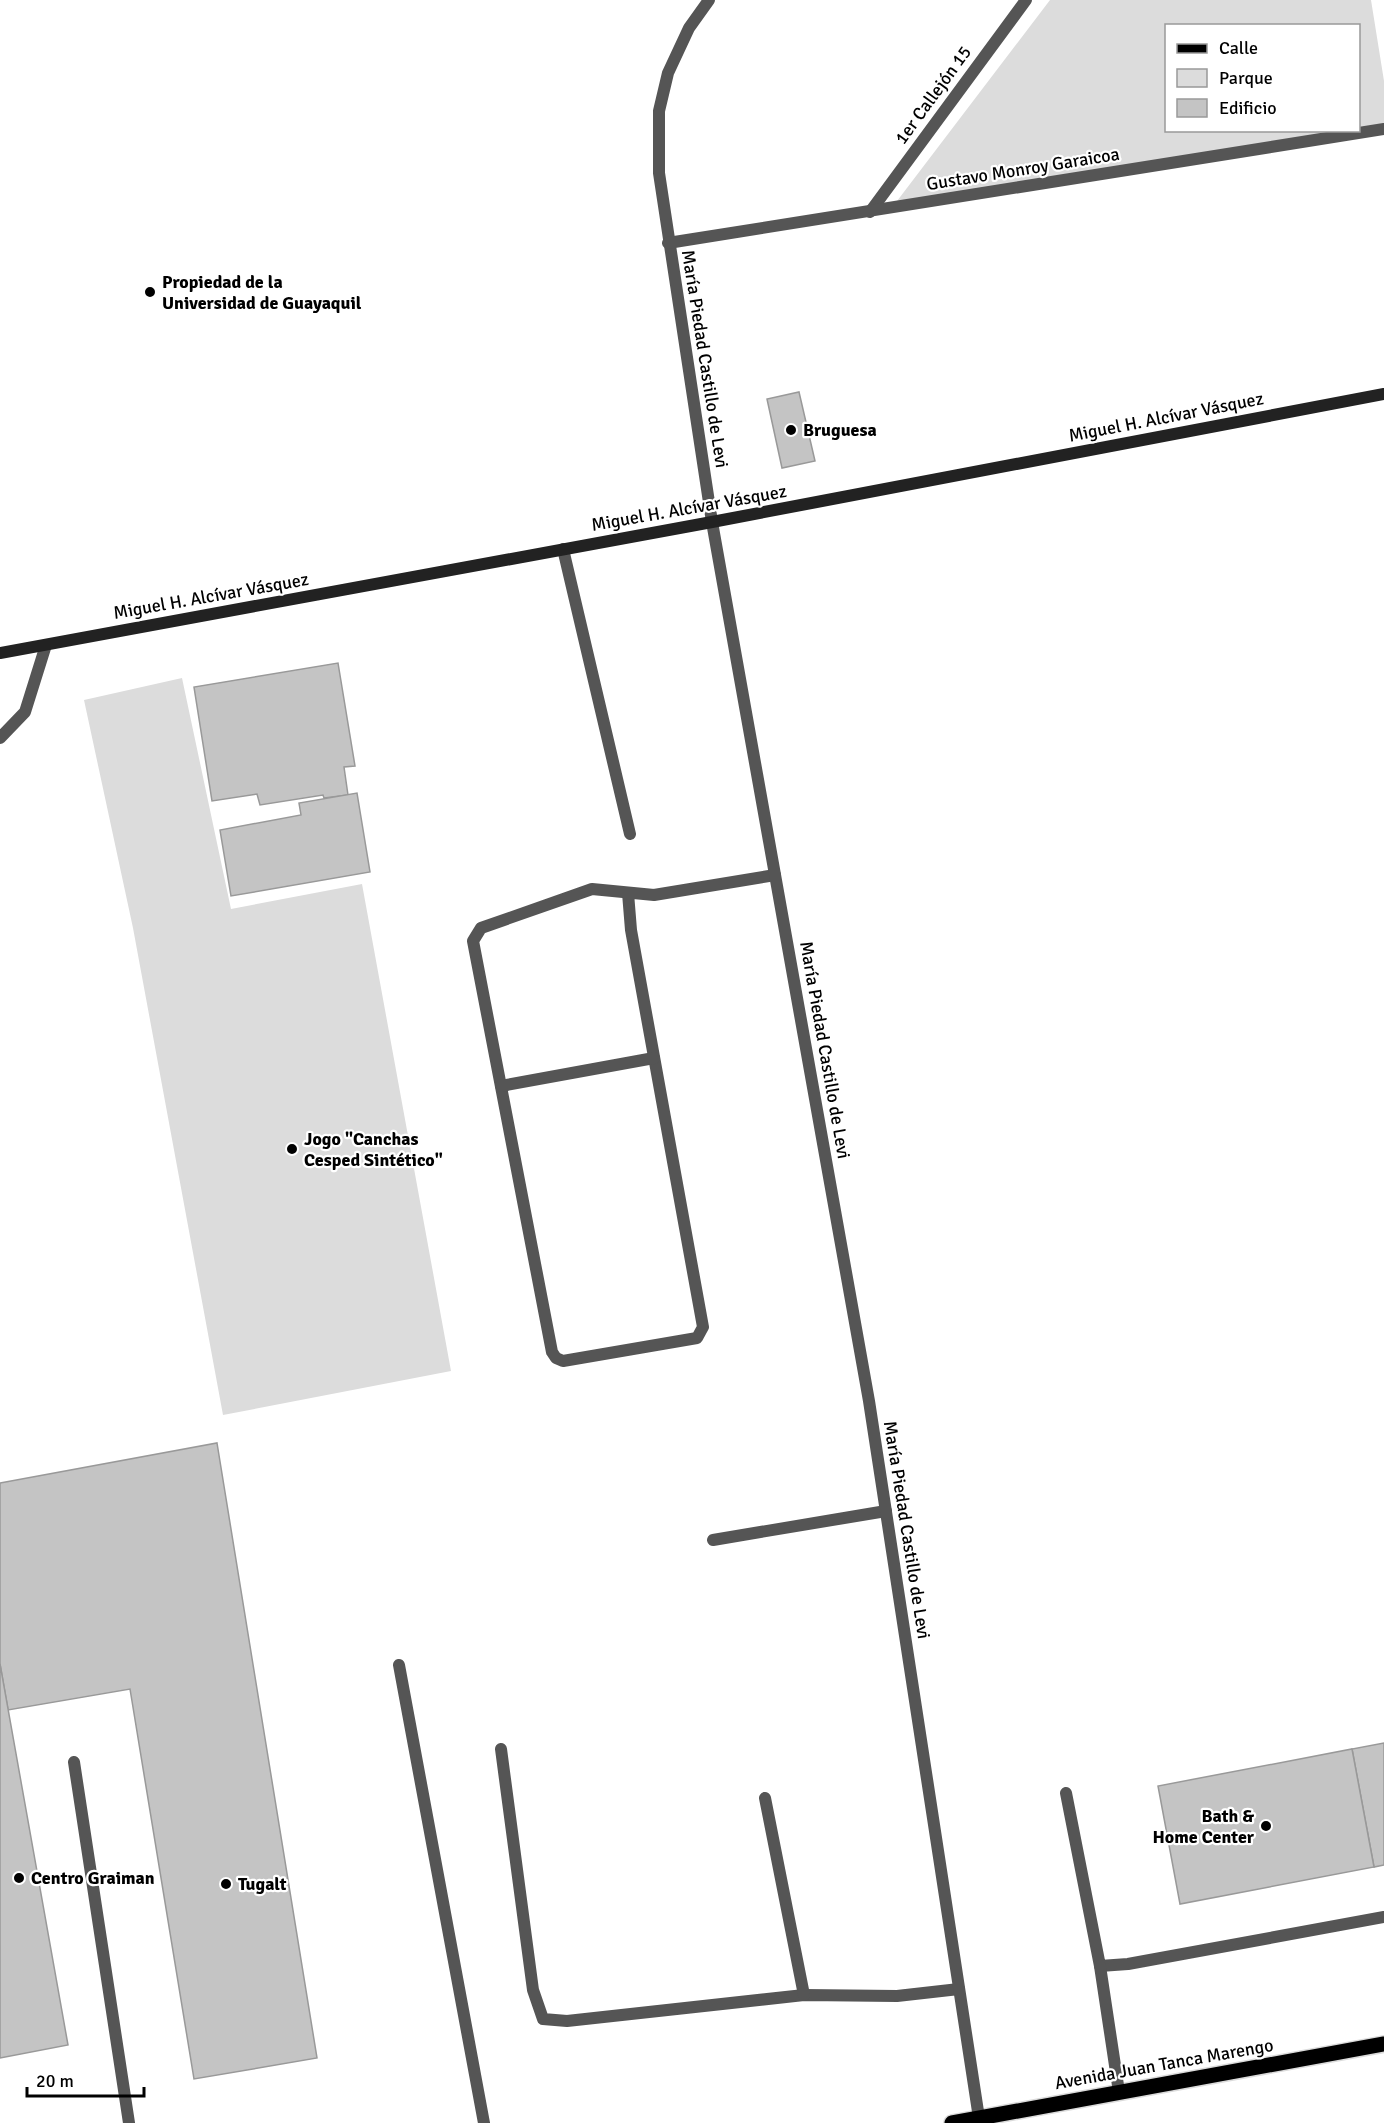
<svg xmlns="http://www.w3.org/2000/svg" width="1384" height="2123" font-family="Signika,sans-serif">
<rect width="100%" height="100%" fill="#fff"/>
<g fill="#dcdcdc">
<polygon points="1050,0 1371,0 1384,81 1384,125 1359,130 1358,26 1166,26 1166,130 1352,131 894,205"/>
<polygon points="182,678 231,909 362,884 451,1371 223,1415 133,928 84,700"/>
</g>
<g fill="#c4c4c4" stroke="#999" stroke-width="1.5">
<polygon points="799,392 815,461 782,468 767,399"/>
<polygon points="338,663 355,766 344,767 348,795 324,798 323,795 260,805 257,794 212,801 194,687"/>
<polygon points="357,793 370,872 231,896 220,830 301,815 299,803"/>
<polygon points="217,1443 317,2058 194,2079 130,1689 8,1710 0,1664 0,1483"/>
<polygon points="0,1664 68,2045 0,2058"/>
<polygon points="1384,1743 1384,1865 1374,1867 1352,1749"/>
<polygon points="1352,1749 1374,1867 1180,1904 1158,1786"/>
</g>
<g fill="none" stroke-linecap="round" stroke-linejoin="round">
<defs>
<polyline id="primary" points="952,2123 1384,2044"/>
</defs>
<use href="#primary" stroke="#dbdbdb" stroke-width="18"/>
<g stroke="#555" stroke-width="12">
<polyline points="563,549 630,834"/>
<polyline points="0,738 25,712 46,645"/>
<polyline points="628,893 631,930 703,1327 697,1338 563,1361 556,1358 552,1352 473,941 481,928 592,889 654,895 775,875"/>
<polyline points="501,1086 654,1058"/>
<polyline points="713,1540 886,1511"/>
<polyline points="399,1665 484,2123"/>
<polyline points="501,1749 533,1990 543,2019 567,2021 804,1995 897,1996 959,1989"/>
<polyline points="74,1762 129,2123"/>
<polyline points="1066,1793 1100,1966 1128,1964 1384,1917"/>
<polyline points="765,1798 804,1995"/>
<polyline points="1100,1966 1119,2092"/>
</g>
<g stroke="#555" stroke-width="12">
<polyline points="709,0 689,28 668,73 659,111 659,173 712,522 869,1401 979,2118"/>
<polyline points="870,212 1026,0"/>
<polyline points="668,243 1384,129"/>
</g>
<polyline stroke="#222" stroke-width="12" points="0,653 712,522 1384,394"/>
<use href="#primary" stroke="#000" stroke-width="15"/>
</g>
<g fill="#000" stroke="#fff" stroke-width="2">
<circle cx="150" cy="292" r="6"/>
<circle cx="791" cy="430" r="6"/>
<circle cx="292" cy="1149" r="6"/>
<circle cx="1266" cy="1826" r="6"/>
<circle cx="19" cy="1878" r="6"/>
<circle cx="226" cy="1884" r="6"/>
</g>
<g text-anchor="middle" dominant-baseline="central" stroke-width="4.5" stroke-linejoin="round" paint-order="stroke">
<g font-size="18" fill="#000" stroke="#fff">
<text transform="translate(933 95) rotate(-54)">1er Callejón 15</text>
<text transform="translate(1023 169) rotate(-9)">Gustavo Monroy Garaicoa</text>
<text transform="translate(705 359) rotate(81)">María Piedad Castillo de Levi</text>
<text transform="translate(1166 417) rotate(-11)">Miguel H. Alcívar Vásquez</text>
<text transform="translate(689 508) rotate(-10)">Miguel H. Alcívar Vásquez</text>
<text transform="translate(211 596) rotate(-10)">Miguel H. Alcívar Vásquez</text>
<text transform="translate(825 1050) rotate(80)">María Piedad Castillo de Levi</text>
<text transform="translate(907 1530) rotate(81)">María Piedad Castillo de Levi</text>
<text transform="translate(1164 2064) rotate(-10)">Avenida Juan Tanca Marengo</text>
</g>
<g font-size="18" font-weight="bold" fill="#000" stroke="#fff" text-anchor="start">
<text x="162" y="282">Propiedad de la<tspan x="162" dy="21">Universidad de Guayaquil</tspan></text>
<text x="803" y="430">Bruguesa</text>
<text x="304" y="1139">Jogo "Canchas<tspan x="304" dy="21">Cesped Sintético"</tspan></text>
<text x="1254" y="1816" text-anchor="end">Bath &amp;<tspan x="1254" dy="21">Home Center</tspan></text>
<text x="31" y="1878">Centro Graiman</text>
<text x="238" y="1884">Tugalt</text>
</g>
</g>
<rect x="1165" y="24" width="195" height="108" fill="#ffffff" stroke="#999999" stroke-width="1.5"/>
<rect x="1177" y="44" width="30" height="9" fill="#000000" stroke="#999999" stroke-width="1.5"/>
<text x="1219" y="54" font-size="18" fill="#000000">Calle</text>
<rect x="1177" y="69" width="30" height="18" fill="#dcdcdc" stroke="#999999" stroke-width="1.5"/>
<text x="1219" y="84" font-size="18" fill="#000000">Parque</text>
<rect x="1177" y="99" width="30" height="18" fill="#c4c4c4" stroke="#999999" stroke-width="1.5"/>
<text x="1219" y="114" font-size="18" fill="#000000">Edificio</text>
<path d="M27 2087v9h117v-9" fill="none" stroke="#000000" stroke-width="3"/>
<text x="36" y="2087" font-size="18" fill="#000000" stroke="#ffffff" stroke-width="4.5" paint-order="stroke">20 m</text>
</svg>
